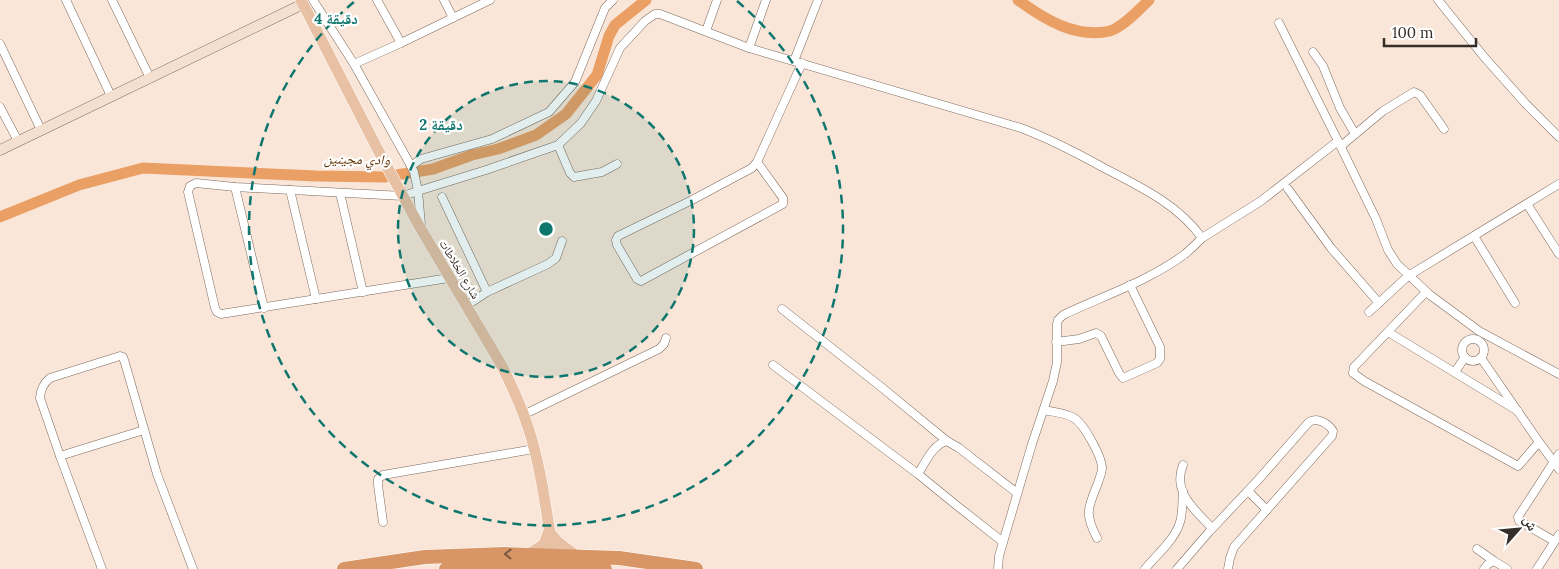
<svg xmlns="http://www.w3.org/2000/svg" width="1559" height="569" font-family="Lora,'Noto Naskh Arabic',serif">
<rect width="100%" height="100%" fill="#fae6d8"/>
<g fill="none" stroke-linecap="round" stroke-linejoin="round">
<g stroke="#ea9f65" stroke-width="11">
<path d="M1018 0C1044 19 1076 39 1110 31 1123 27 1140 9 1149 0"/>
<polyline points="0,217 79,185 143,168 316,176 384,177 433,169 472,155 498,149 536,135 566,114 597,75 609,36 615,25 646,0"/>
</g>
<defs>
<g id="street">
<polyline points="66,0 111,96"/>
<polyline points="112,0 150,78"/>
<polyline points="313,0 354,64 401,43 490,0"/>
<polyline points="377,0 401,43"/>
<polyline points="444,0 453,18"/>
<polyline points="1438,0 1485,58 1526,104 1559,137"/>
<polyline points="1279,23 1338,141"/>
<polyline points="706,31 717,0"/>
<polyline points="0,44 41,130"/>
<polyline points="749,48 766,0"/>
<polyline points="1313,52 1323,66 1340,108 1355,134"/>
<polyline points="794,61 818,0"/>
<polyline points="354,64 411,166"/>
<polyline points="0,107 18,141"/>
<polyline points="558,145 570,173 574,177 602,172 617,164"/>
<polyline points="1341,146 1383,111 1414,92 1420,95 1444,129"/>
<polyline points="757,162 783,198 783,204 641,281 637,279 617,245 616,240 618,236 692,200 752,168 757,162 802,63"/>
<polyline points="235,187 264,308"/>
<polyline points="1288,189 1331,248 1379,303"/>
<polyline points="290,190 316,299"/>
<polyline points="340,193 363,292"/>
<polyline points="442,197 487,292"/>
<polyline points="1527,204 1559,254"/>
<path d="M421 225 418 191 486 170 558 145 581 123 596 101 620 48 645 21 655 14H660L749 48 1021 128C1050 139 1077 153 1104 168 1139 186 1179 205 1202 238L1261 201 1338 141 1376 219 1388 250 1397 264 1430 295 1479 331 1559 374"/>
<polyline points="1474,236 1515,303"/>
<polyline points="449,278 221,314 217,312 215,308 188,192 190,186 196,183 235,187 403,196 418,191 414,172 411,166 421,159 492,139 549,112 575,82 605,8 613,0"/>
<polyline points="1426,292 1354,367 1353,373 1364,381 1518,466 1520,464 1539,442"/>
<polyline points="466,306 487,292 548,264 556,258 562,241"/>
<polyline points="782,309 880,386 947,441"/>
<polyline points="1369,312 1408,276 1559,184"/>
<polyline points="1388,332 1518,411"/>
<circle cx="1473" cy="350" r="11"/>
<polyline points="1056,342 1079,339 1096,333 1101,336 1119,373 1123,378 1157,363 1160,359 1160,347 1130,285"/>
<polyline points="1481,358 1539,442 1559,469"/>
<polyline points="773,365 918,474 956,505 1003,542"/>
<polyline points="1455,372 1465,357"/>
<path d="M1044 410C1053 412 1066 413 1074 418 1084 424 1102 457 1102 468 1102 474 1099 478 1098 483 1088 508 1084 513 1097 538"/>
<polyline points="523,415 659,349 664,344 666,338"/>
<polyline points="60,456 144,430"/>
<path d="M1183 465C1172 492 1195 510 1212 528"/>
<path d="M918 474C925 463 933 444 947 441L959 448 1017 493"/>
<polyline points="1248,491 1267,510"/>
<polyline points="383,522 378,485 378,479 383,475 534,449"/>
<polyline points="1554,541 1523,523 1519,521 1518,517 1559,454"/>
<polyline points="1477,549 1494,561"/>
<path d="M102 569 60 456 40 398C41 389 43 384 50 378L120 356 123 357 125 363 157 474 193 569"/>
<path d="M998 569 999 556 1032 444 1053 381 1057 362V324L1058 320 1063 315C1103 296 1149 281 1185 254 1191 249 1197 243 1202 238"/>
<path d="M1145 569C1156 555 1175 540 1180 522 1183 513 1182 501 1183 491"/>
<path d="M1177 569 1209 532 1258 480 1309 422C1317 417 1328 423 1333 431L1332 436 1234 547 1230 558 1228 569"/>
<polyline points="1484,569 1488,564 1494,561 1507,569"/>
<polyline points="1537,569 1559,535"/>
</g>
<polyline id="secondary" points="0,150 303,4"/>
<g id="primary">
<path d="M301 0 377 148 418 224 502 366C512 386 521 406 528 427 542 469 547 519 555 564"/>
<polyline points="549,532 557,541 578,557"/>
<polyline points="529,554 544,544 549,531"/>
</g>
<g id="highway">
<polyline points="344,569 425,557 504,554 619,558 696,569"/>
<polyline points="446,569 505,565 605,569"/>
</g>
</defs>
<use href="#street" stroke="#7a695d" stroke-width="9"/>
<use href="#secondary" stroke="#7a695d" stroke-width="11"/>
<use href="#primary" stroke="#fff" stroke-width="12"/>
<use href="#highway" stroke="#fff" stroke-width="15"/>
<use href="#street" stroke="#fff" stroke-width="8"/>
<use href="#secondary" stroke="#f3e0d1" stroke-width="10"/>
<use href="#primary" stroke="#e8c0a3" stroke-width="11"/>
<use href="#highway" stroke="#d89666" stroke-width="14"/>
</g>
<defs><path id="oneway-chevron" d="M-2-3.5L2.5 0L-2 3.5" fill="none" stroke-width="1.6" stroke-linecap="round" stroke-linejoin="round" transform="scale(1.25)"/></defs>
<use stroke="#775841" href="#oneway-chevron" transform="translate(508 554) rotate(-179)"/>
<circle cx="546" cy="229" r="148" fill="#0f766e" fill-opacity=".12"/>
<g fill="none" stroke="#0f766e" stroke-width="2.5" stroke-dasharray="9 6">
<circle cx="546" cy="229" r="148"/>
<path d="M737 1A297 297 0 1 1 355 1"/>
</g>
<g text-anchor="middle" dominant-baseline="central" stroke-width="4.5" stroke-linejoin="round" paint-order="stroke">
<g font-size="12" fill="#362e29" stroke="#fff">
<text transform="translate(460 269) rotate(59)">شارع الخلاطات</text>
</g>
<g font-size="14" font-style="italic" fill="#623203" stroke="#fff">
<text transform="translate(357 159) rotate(1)">وادي مجينين</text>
</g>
</g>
<circle cx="546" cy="229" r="8" fill="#0f766e" stroke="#fff" stroke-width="2.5"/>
<g font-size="15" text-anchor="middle" font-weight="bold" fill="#0f766e" stroke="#fff" stroke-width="4.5" stroke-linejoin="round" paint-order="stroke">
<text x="336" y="24">4 دقيقة</text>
<text x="441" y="130">2 دقيقة</text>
</g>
<g transform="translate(1519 529) rotate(63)" stroke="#ffffff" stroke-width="4" paint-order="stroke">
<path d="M0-4L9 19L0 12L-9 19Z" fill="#362e29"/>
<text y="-8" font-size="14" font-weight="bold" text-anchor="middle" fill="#362e29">ش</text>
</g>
<path d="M1384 38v8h92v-8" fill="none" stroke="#362e29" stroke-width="2.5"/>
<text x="1392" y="38" font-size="15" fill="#362e29" stroke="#ffffff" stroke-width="4" paint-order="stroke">100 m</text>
</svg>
